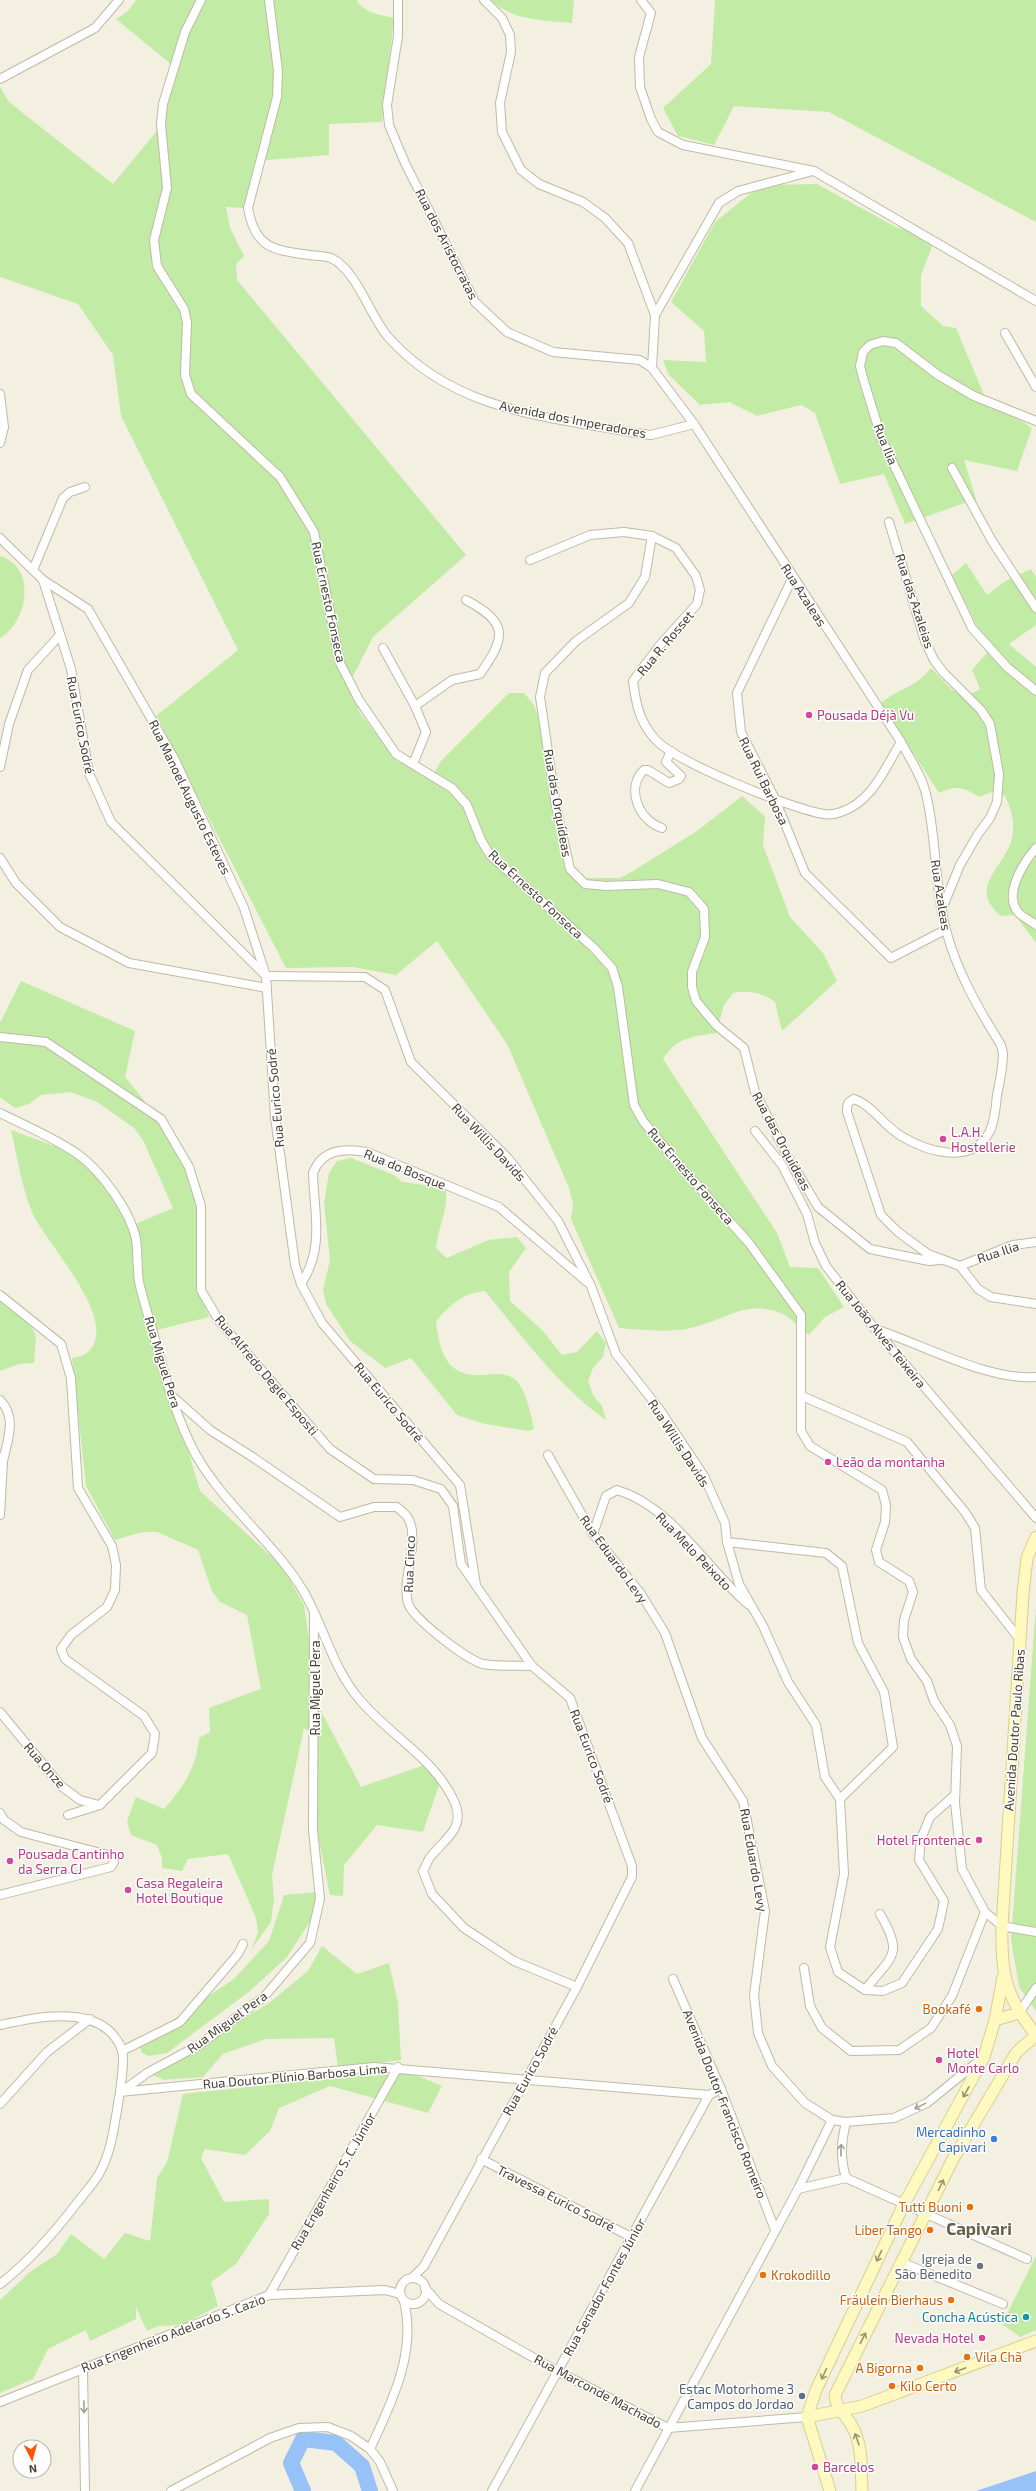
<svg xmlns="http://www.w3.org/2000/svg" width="1036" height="2491" font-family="'Exo 2',sans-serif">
<rect width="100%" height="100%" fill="#f3f0e2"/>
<g fill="#c2eca6">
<path d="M136 0H357C363 13 381 15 394 18L382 122 329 124V155L256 161 243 208 226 207 230 228 244 256 236 264 237 280 466 555 373 637 349 684 360 713 397 761 433 775 441 761 509 693H524L534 705 539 719 565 868 576 878H620L633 871 697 831 742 796 765 816 763 845 790 917 823 953 837 981 782 1031 775 1002C760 992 750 990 733 993L724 1005 716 1033C692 1037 677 1037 663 1059L777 1233 790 1267 818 1268 844 1307 825 1317 809 1335C801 1329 793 1320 785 1315 748 1296 722 1323 686 1329 663 1332 642 1330 619 1328L571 1219 573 1204 569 1188 507 1044 437 941 396 975 353 967 286 968 156 716 238 650 121 416 113 355 78 304 0 277V87L9 102 113 184 156 132 172 65 116 19 128 11Z"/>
<path d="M491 0H574L572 23C543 20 513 21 491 0Z"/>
<polygon points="715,0 1036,0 1036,222 829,112 734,106 714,145 678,136 663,108 711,64"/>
<polygon points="817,184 896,227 924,235 932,247 921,275 921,306 943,326 956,328 984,395 1032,428 1017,471 964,460 976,499 905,524 884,474 840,484 815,413 801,405 757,416 729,402 700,405 668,374 663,360 706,362 704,331 671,302 715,222 761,185"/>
<path d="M0 556C37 567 28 622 0 638Z"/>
<path d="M966 563 987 595 1004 582 1031 569 1036 577V625L1009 644 1036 667V943L1015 915 1001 916C966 888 1006 866 1012 838 1015 823 1012 810 1005 796L992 792 979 797C964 787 956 785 939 793L881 703C899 688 914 689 931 668L952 690 966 696 980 689 972 670 989 650 952 575Z"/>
<path d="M21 981 135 1031 125 1077C156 1114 189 1158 196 1207 199 1225 196 1243 196 1261 196 1281 202 1299 209 1317L153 1331 200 1491 283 1567 304 1605 314 1675 310 1690 361 1787 427 1764 439 1785 423 1832 377 1825 344 1865 343 1896 330 1895 318 1835 317 1738 304 1728 272 1875 274 1899 271 1922 251 1950 258 1933 256 1918 228 1854 188 1859 182 1871 162 1868V1858L157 1845 131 1835 127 1821 136 1797 164 1809C184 1786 196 1769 199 1738L210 1732 209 1708 261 1689 247 1615 220 1602 212 1591 198 1550 157 1532H142L115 1540 86 1486 72 1358C77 1357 84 1356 87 1353 123 1322 45 1243 32 1212 22 1188 17 1156 11 1130L74 1153 100 1182 131 1226 173 1208 143 1140 134 1128 97 1102 71 1092 41 1095 29 1104 15 1108 0 1097V1023Z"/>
<path d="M351 1158 394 1175 402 1182 432 1186 446 1191C448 1211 438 1228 436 1248L447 1258 488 1240 517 1237 526 1248 509 1272 510 1301 543 1331 562 1355 577 1352 597 1331 606 1343 603 1357 593 1368 588 1381 593 1395 602 1406 606 1420C557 1385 523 1337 485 1291 463 1293 449 1305 436 1322 440 1353 447 1378 484 1375 496 1374 505 1372 516 1380 525 1388 532 1417 534 1429L528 1431 485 1424 457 1415 411 1358 385 1368 350 1341 326 1304 323 1290 330 1260 324 1203 329 1173 337 1161Z"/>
<polygon points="0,1297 30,1324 36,1336 34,1363 19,1364 0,1371"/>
<polygon points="1036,1606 1036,2011 1019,1987 1011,1939"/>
<polygon points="318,1892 313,1917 287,1957 250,1991 167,2053 149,2056 142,2053 139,2046 167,2024 234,1979 269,1941 284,1895"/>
<polygon points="322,1946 357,1974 389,1963 398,2003 401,2060 338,2068 334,2038 266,2039 223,2054 203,2077 164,2080 151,2074 269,2003 308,1971"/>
<polygon points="411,2073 442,2086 428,2113 330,2086 279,2108 270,2131 245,2155 205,2149 201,2158 224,2202 269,2199 269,2214 236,2264 211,2282 218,2306 182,2325 158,2326 147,2331 136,2307 136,2319 90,2341 86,2330 48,2349 33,2379 0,2393 0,2300 30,2272 57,2254 71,2234 104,2259 125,2233 150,2241 157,2178 167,2162 183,2094 333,2078"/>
<polygon points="1036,2256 1036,2330 1020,2337 1002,2324"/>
</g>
<polygon fill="#97c2f7" points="1036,2471 1036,2491 976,2491"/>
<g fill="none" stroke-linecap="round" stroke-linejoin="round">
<polyline stroke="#97c2f7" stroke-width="16" points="303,2491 291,2463 303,2439 336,2443 362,2466 370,2491"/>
<defs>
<g id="street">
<polyline points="201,0 185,32 163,104 161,124 167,188 154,240 157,266 184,309 187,322 185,375 191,394 280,477 314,532 340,663 359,700 396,754 452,788 467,805 481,840 490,855 594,948 612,968 618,987 634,1105 643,1121 673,1158 749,1243 801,1315 801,1431 810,1446 882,1490 886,1505 885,1522 876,1550 879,1562 909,1581 913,1592 904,1620 903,1637 911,1659 927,1681 934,1701 950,1725 957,1746 955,1803 962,1869 985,1912 1002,1926 1036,1932"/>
<path d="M269 0 278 71 277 97 248 208C255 249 274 250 310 255 316 256 325 256 331 258 357 270 370 317 389 338 455 411 544 416 635 433L651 435 694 424"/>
<path d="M398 0V36L387 105 389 125 405 163 475 302 507 332 553 352 640 360 652 368 694 424 901 742C910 759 922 776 926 794 937 838 934 886 946 930 957 972 978 1008 1001 1045L1003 1053C1003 1067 1000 1081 997 1095 996 1107 995 1120 990 1131 972 1166 928 1152 901 1136 884 1126 872 1105 854 1099 847 1102 847 1105 847 1112L881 1215 898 1232 928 1254 960 1266"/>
<polyline points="484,0 502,18 510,35 511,52 500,103 502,132 521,170 539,184 583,202 605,218 628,243 655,315 652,368"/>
<polyline points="641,0 651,13 639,57 640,87 651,119 658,132 683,145 814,171 1036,301"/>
<polyline points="0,79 95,28 119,0"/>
<polyline points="655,315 719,203 738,191 813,171"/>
<polyline points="1005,333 1036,387"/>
<polyline points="0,394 4,427 0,443"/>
<polyline points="1036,421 974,396 938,375 896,343 883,341 870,345 863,352 860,366 863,378 882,440 972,628 1007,667 1036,691"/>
<polyline points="952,468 992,541 1036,608"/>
<polyline points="889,522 925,641 934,660 943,672 981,710 990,724 999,774 997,802 990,818 978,834 960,865 942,909"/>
<polyline points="652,536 645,577 629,603 576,641 545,673 540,697 556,806 570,869 585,884 606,886 658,884 689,892 704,909 705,937 692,972 692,987 696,1001 717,1026 744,1048 755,1092 787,1155 818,1207 870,1249 929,1261 940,1260"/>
<polyline points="0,538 43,580 71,669 89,773 111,822 264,974"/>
<path d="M530 560 590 535 624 532 652 536 676 548 696 576 700 590 697 604 660 645 633 681C636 704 639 721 655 739 675 762 792 809 824 814 830 815 836 814 841 812 872 802 885 768 901 742"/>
<polyline points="33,570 63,498 70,492 85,487"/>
<polyline points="793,577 737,693 741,732 775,799 805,873 891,958 945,930"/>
<polyline points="43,580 88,609 175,760 244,908 266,976 275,1117 295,1265 301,1284 322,1323 460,1485 476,1585"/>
<polyline points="383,648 415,706 426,732 413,764"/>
<path d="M415 706 452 680 480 674C506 637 509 623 466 600"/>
<polyline points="0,767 9,724 28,670 60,635"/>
<path d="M662 828C639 821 625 788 644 770H648L669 783 679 779 681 776 666 762 671 751"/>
<path d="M1036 848C1024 862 1003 894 1018 912 1023 918 1030 920 1036 925"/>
<polyline points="0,858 16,883 60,927 129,963 267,988"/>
<polyline points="266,976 365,977 385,990 411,1062 507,1157 558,1221 591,1286 616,1354 660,1410 704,1476 725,1523 727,1542 739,1584 763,1626 788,1682 816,1725 825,1777 840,1799 844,1874 830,1947 838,1972 865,1990 883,1991 902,1983 938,1929 944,1901 919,1860 921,1839 930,1817 955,1795"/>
<polyline points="0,1037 46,1042 161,1119 189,1167 201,1206 201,1290 219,1321 330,1449 374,1479 413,1480 441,1489 453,1506 461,1564 532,1666 570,1698 632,1866 632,1877 577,1987 424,2266 412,2278"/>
<path d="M0 1113C26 1126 55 1138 79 1155 102 1172 130 1211 136 1239 138 1253 137 1268 139 1282 143 1300 149 1318 154 1336 165 1376 176 1418 196 1455 225 1506 274 1542 304 1592 324 1627 333 1669 360 1700 390 1736 435 1758 455 1803 465 1828 446 1838 432 1855 428 1859 426 1866 423 1871L432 1894 464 1928 514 1961 577 1987"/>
<polyline points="755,1131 782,1165 807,1214 815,1243 826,1266 875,1329 1036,1518"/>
<polyline points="960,1266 978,1289 991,1297 1036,1304"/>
<polyline points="960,1266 1013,1245 1036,1242"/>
<path d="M301 1284C325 1247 314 1214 313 1173 322 1149 344 1148 367 1152L499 1207 587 1282"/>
<polyline points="0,1295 61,1344 71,1378 78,1488 112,1546 116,1565 115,1590 107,1607 71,1635 61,1649 65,1659 144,1716 155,1734 152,1753 100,1805 68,1815"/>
<path d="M875 1329C922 1344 988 1381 1036 1377"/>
<path d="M172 1396 210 1430 254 1458 340 1517 374 1507H397C400 1510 406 1514 408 1518 421 1540 401 1578 408 1603 412 1618 467 1660 483 1664 498 1667 516 1665 532 1666"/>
<polyline points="802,1396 907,1442 965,1512 975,1528 981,1590 1021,1641"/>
<path d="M0 1400C17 1417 8 1439 3 1461"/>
<polyline points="548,1455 593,1534 641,1594 665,1633 702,1738 743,1801 765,1911 754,1995 758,2033 772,2066 805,2103 832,2120 846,2122 894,2118 927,2103 980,2060"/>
<polyline points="0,1515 3,1461 1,1457"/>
<path d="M593 1534 606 1496 617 1490C672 1506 707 1570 749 1605"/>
<polyline points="727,1542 826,1553 842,1566 858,1643 884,1692 893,1747 840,1799"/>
<polyline points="0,1712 61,1786 80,1800 99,1805"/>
<polyline points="0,1813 4,1820 21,1832 112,1856 114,1862 111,1867 0,1895"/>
<polyline points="804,1968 810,2006 822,2028 851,2051 899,2050 931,2028 952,1996 985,1912"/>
<polyline points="673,1979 721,2089 775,2230"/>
<path d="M865 1990C891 1956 905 1956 880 1914"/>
<polyline points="1019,2013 1036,1988"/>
<path d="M0 2025C37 2017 104 2002 122 2050 125 2060 120 2093 118 2104 114 2128 111 2153 99 2174 93 2184 84 2194 77 2203 54 2233 30 2261 0 2284"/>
<polyline points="122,2051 180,2022 238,1954 243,1944"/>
<polyline points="120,2092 374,2067 709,2095"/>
<polyline points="121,2092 147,2073 199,2045 264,1997 310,1943 320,1899 313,1830 314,1615"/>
<polyline points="0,2104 47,2052 90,2019"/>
<path d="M846 2122C841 2143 840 2157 846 2178"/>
<polyline points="481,2159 631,2237"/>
<polyline points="798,2189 846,2178 1027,2259"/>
<polyline points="901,2262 1003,2304"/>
<circle cx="413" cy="2291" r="13"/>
<polyline points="425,2288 439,2304 557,2371 668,2428 807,2417"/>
<polyline points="269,2295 398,2067"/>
<polyline points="83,2368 85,2491"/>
<polyline points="0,2402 269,2295 385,2290 400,2294"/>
<path d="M370 2449C391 2404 417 2353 404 2301"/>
<polyline points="171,2491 270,2438 299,2428 328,2427 351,2436 370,2449 380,2462 393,2491"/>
<polyline points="492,2491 709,2095 721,2089"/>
<polyline points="635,2491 798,2189 832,2120"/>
</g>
<g id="secondary">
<polyline points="995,2020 1019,2013"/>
<polyline points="807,2417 816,2390 904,2204 984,2057 995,2020 1003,1977"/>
<polyline points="807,2417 862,2406 1036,2341"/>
<polyline points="807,2417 830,2491"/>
<path d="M862 2491C861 2470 863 2445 852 2426 846 2414 836 2410 835 2395L953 2159 1016 2053 1036 2035C1005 1996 1001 1974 1002 1926L1023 1593 1027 1558 1036 1537"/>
</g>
</defs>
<use href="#street" stroke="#bfbaa4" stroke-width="10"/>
<use href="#secondary" stroke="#d7cf8d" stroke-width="13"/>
<use href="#street" stroke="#fff" stroke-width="8"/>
<use href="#secondary" stroke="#fff9c0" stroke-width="11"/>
</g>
<defs><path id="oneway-shaft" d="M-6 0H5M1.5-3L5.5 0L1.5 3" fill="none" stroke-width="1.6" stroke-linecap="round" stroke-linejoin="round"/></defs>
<g stroke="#999372">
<use href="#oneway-shaft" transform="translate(966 2092) rotate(119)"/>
<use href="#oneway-shaft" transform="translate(941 2185) rotate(-64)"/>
<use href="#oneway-shaft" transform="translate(879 2256) rotate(115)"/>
<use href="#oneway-shaft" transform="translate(863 2338) rotate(-63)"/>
<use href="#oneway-shaft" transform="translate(960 2370) rotate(160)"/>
<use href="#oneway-shaft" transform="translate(824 2374) rotate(115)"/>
<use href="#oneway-shaft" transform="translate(857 2439) rotate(-109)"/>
</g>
<g stroke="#a2a098">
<use href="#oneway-shaft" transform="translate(920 2106) rotate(154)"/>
<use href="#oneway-shaft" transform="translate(841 2150) rotate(-89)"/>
<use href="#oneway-shaft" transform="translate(84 2407) rotate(89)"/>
</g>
<g fill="#d1479c" stroke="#fff" stroke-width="1.5">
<circle cx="809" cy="715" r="4"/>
<circle cx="943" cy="1139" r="4"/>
<circle cx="828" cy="1462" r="4"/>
<circle cx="979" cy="1840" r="4"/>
<circle cx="10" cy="1861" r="4"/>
<circle cx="128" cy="1890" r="4"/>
<circle cx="939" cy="2060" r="4"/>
<circle cx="982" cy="2338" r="4"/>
<circle cx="815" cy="2467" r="4"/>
</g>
<g fill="#e8710a" stroke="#fff" stroke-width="1.5">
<circle cx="979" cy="2009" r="4"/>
<circle cx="970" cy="2207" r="4"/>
<circle cx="930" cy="2230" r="4"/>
<circle cx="763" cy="2275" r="4"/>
<circle cx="951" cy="2300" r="4"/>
<circle cx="967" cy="2357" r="4"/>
<circle cx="920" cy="2368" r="4"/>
<circle cx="892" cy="2386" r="4"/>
</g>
<circle fill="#3f7fe0" stroke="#fff" stroke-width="1.5" cx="994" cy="2139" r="4"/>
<circle fill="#6b7280" stroke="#fff" stroke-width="1.5" cx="980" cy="2266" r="4"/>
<circle fill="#0f9aa8" stroke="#fff" stroke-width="1.5" cx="1026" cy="2317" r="4"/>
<circle fill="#5c6f8a" stroke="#fff" stroke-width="1.5" cx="802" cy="2396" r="4"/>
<g text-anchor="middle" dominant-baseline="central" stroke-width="3" stroke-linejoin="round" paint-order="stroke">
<g font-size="13" fill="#454032" stroke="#fff">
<text transform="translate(447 244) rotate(63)">Rua dos Aristocratas</text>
<text transform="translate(573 419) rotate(11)">Avenida dos Imperadores</text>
<text transform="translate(886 444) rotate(68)">Rua Ilia</text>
<text transform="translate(804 595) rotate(57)">Rua Azaleas</text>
<text transform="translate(915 601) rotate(72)">Rua das Azaleias</text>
<text transform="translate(329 602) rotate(78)">Rua Ernesto Fonseca</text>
<text transform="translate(665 643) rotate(-50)">Rua R. Rosset</text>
<text transform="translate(81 725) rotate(79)">Rua Eurico Sodré</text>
<text transform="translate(764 781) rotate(64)">Rua Rui Barbosa</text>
<text transform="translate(190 797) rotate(64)">Rua Manoel Augusto Esteves</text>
<text transform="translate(558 803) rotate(80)">Rua das Orquídeas</text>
<text transform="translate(536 894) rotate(43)">Rua Ernesto Fonseca</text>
<text transform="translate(941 895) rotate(81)">Rua Azaleas</text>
<text transform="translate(275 1098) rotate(-95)">Rua Eurico Sodré</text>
<text transform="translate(782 1141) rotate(62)">Rua das Orquídeas</text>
<text transform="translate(489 1142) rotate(47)">Rua Willis Davids</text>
<text transform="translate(405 1169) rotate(22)">Rua do Bosque</text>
<text transform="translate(691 1176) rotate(49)">Rua Ernesto Fonseca</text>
<text transform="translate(998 1252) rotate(-18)">Rua Ilia</text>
<text transform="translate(881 1334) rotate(51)">Rua João Alves Teixeira</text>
<text transform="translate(163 1362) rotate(73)">Rua Miguel Pera</text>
<text transform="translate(267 1375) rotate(50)">Rua Alfredo Degle Esposti</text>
<text transform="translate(389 1402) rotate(50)">Rua Eurico Sodré</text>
<text transform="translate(679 1443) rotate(57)">Rua Willis Davids</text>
<text transform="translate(694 1551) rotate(46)">Rua Melo Peixoto</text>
<text transform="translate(614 1559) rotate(54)">Rua Eduardo Levy</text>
<text transform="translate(409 1564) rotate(-88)">Rua Cinco</text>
<text transform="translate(315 1688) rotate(-90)">Rua Miguel Pera</text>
<text transform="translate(1014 1730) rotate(-86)">Avenida Doutor Paulo Ribas</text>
<text transform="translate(592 1756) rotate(69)">Rua Eurico Sodré</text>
<text transform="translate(45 1765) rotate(49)">Rua Onze</text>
<text transform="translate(754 1860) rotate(80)">Rua Eduardo Levy</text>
<text transform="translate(227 2022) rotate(-36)">Rua Miguel Pera</text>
<text transform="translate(530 2071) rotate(-61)">Rua Eurico Sodré</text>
<text transform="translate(295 2076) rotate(-5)">Rua Doutor Plínio Barbosa Lima</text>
<text transform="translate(725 2104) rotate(68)">Avenida Doutor Francisco Romeiro</text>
<text transform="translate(333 2181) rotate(-60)">Rua Engenheiro S. C. Júnior</text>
<text transform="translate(556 2198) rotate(27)">Travessa Eurico Sodré</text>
<text transform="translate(604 2287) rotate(-61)">Rua Senador Fontes Júnior</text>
<text transform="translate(173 2333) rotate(-21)">Rua Engenheiro Adelardo S. Cazio</text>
<text transform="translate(598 2391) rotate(28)">Rua Marconde Machado</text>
</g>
<g font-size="13" fill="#b23c85" stroke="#fff" text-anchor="start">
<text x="817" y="715">Pousada Déjà Vu</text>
<text x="951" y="1132">L.A.H.<tspan x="951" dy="15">Hostellerie</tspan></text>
<text x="836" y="1462">Leão da montanha</text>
<text x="971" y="1840" text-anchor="end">Hotel Frontenac</text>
<text x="18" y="1854">Pousada Cantinho<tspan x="18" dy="15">da Serra CJ</tspan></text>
<text x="136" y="1883">Casa Regaleira<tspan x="136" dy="15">Hotel Boutique</tspan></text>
<text x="947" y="2053">Hotel<tspan x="947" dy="15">Monte Carlo</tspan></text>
<text x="974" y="2338" text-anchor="end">Nevada Hotel</text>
<text x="823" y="2467">Barcelos</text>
</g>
<g font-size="13" fill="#c56008" stroke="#fff" text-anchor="end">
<text x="971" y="2009">Bookafé</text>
<text x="962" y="2207">Tutti Buoni</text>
<text x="922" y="2230">Liber Tango</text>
<text x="771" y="2275" text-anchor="start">Krokodillo</text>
<text x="943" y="2300">Fräulein Bierhaus</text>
<text x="975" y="2357" text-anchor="start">Vila Chã</text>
<text x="912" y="2368">A Bigorna</text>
<text x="900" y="2386" text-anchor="start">Kilo Certo</text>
</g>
<g font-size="13" fill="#366cbe" stroke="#fff" text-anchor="end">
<text x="986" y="2132">Mercadinho<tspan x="986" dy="15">Capivari</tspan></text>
</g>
<g font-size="13" fill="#5b616d" stroke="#fff" text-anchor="end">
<text x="972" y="2259">Igreja de<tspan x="972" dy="15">São Benedito</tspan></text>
</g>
<g font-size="13" fill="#0d838f" stroke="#fff" text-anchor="end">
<text x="1018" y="2317">Concha Acústica</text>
</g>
<g font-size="13" fill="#4e5e75" stroke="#fff" text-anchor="end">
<text x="794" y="2389">Estac Motorhome 3<tspan x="794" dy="15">Campos do Jordao</tspan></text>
</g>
<g font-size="17" font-weight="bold" fill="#696048" stroke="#fff">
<text x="979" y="2228">Capivari</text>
</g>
</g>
<g transform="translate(32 2459) rotate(174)"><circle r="19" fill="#ffffff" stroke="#b5b3ad"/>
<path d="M0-3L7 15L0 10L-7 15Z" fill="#ff550d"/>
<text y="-6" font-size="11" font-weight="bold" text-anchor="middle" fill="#454032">N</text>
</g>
</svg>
